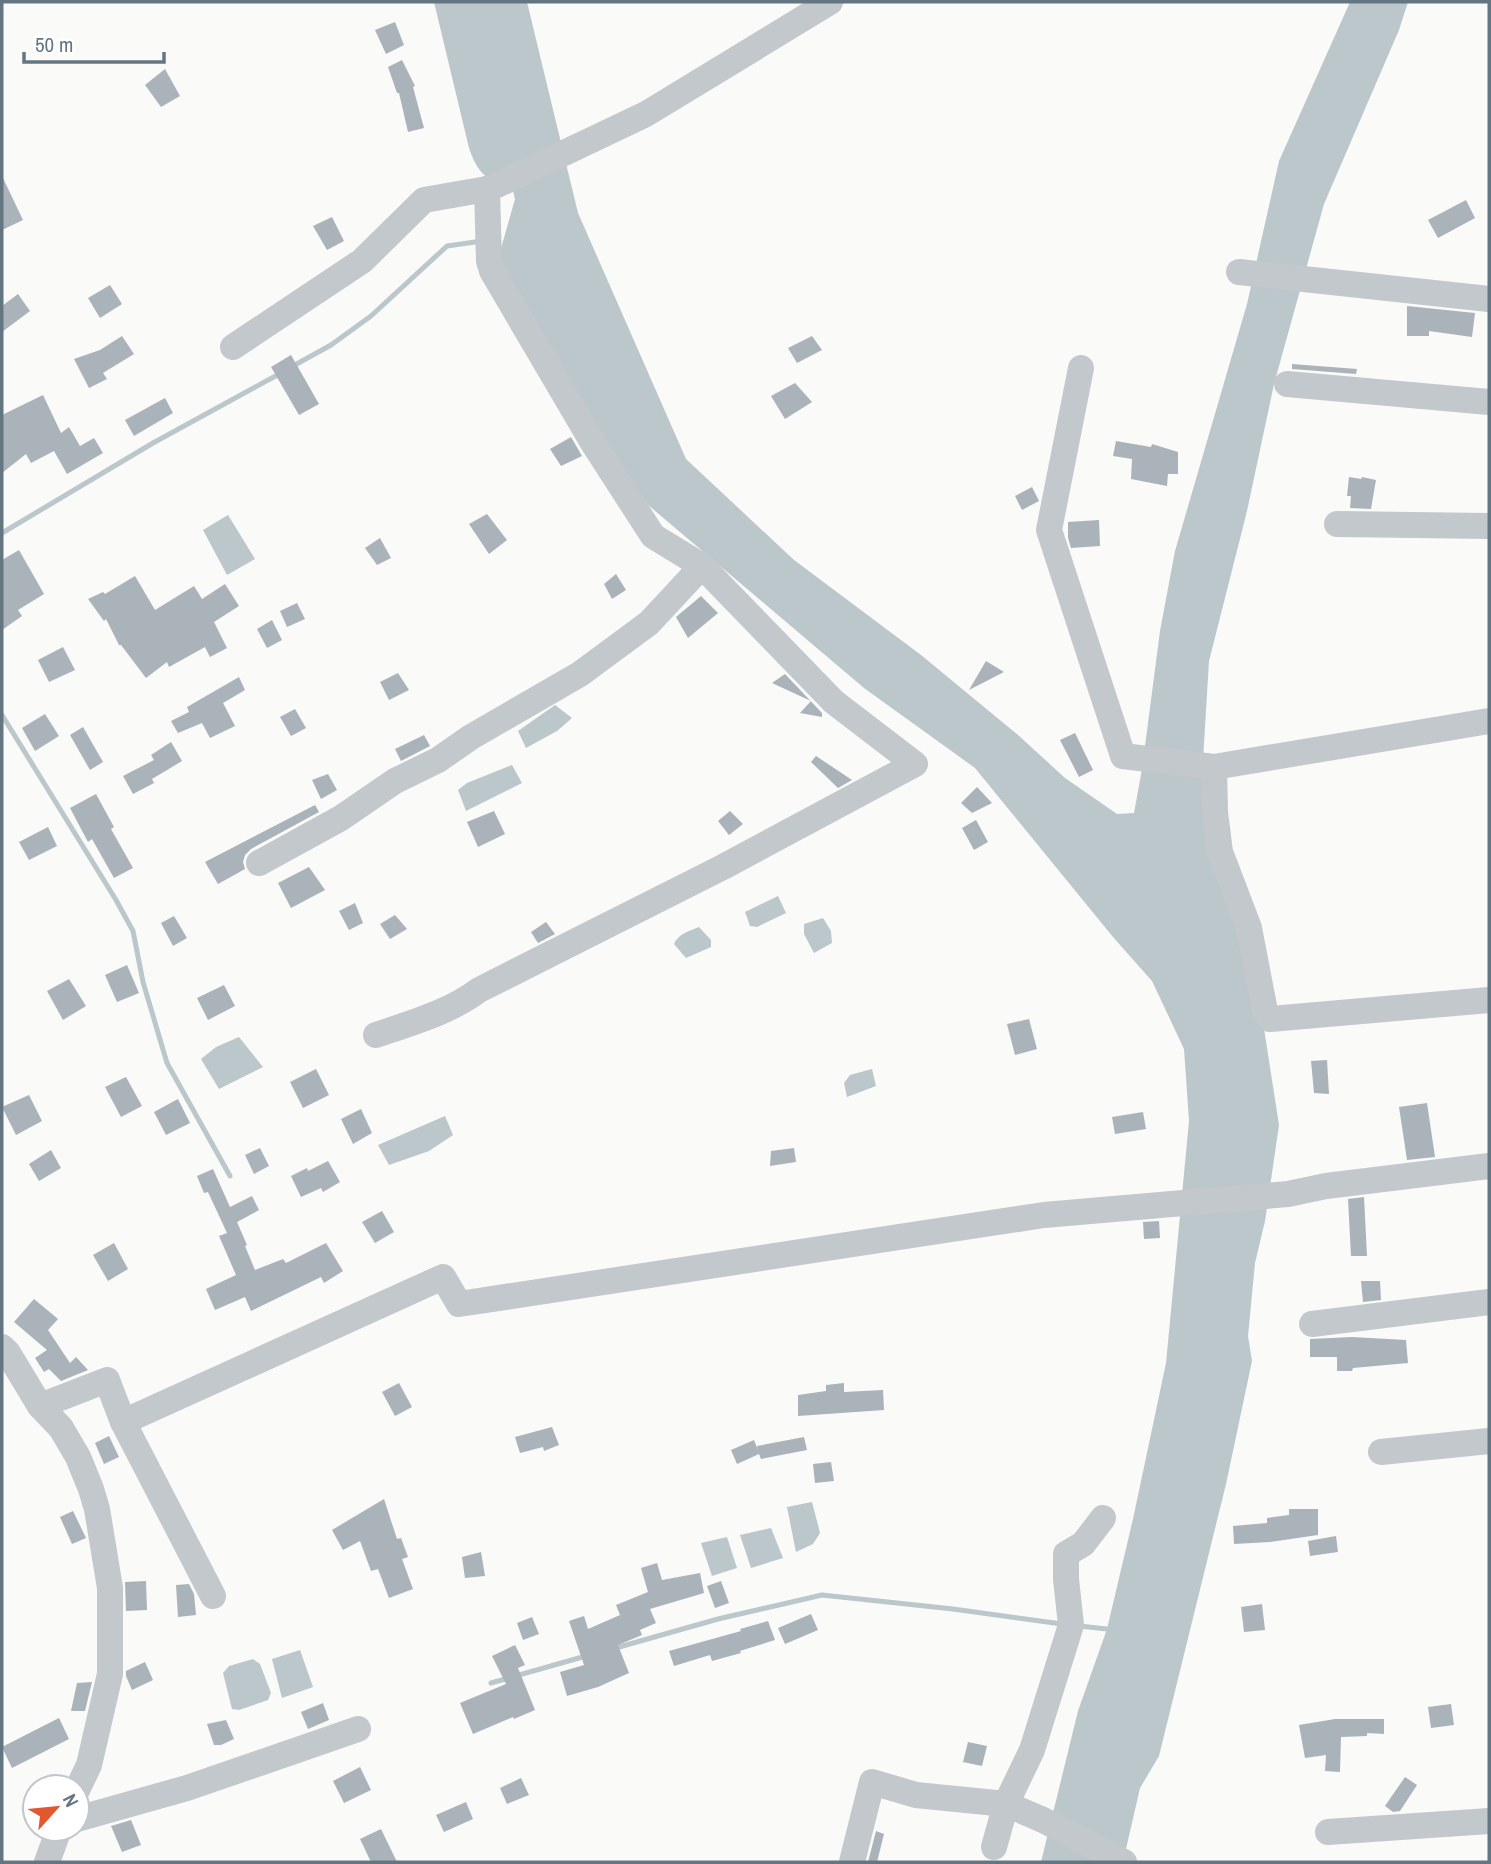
<svg xmlns="http://www.w3.org/2000/svg" width="1491" height="1864" font-family="'Archivo Narrow',sans-serif">
<rect width="100%" height="100%" fill="#fafaf8"/>
<g fill="#bbc7cb">
<path d="M434 2H527L578 213 686 459 794 560 921 655 1018 735 1065 778 1117 814 1134 813 1142 769 1160 631 1175 551 1247 304 1279 161 1350 2H1408L1399 30 1324 204 1274 384 1247 511 1209 661 1203 760 1260 1003 1279 1125 1265 1221 1255 1263 1248 1336 1252 1361 1226 1484 1159 1756 1140 1788 1123 1862H1041L1078 1711 1107 1629 1133 1519 1166 1363 1189 1121 1184 1049 1152 981 1113 937 975 768 864 688 641 499 504 280 500 252 515 199 513 191C487 178 479 177 469 148Z"/>
<polygon points="228,515 255,559 227,575 203,530"/>
<polygon points="555,705 572,718 557,731 526,748 518,731"/>
<polygon points="512,765 522,783 466,811 458,790 467,783"/>
<polygon points="778,896 786,913 757,927 750,926 745,912"/>
<polygon points="823,918 831,931 832,943 814,953 804,934 804,924"/>
<path d="M699 927 711 940V947L686 958 674 944C678 934 689 931 699 927Z"/>
<polygon points="239,1037 263,1067 219,1089 201,1059 216,1047"/>
<polygon points="872,1069 876,1086 847,1097 844,1083 850,1075"/>
<polygon points="445,1116 453,1135 429,1151 389,1165 378,1145"/>
<polygon points="812,1502 820,1533 813,1544 796,1552 787,1507"/>
<polygon points="771,1528 783,1558 751,1568 740,1535"/>
<polygon points="727,1537 737,1568 712,1576 701,1543"/>
<polygon points="300,1650 313,1687 282,1698 272,1659"/>
<polygon points="253,1659 260,1664 271,1693 268,1700 239,1710 232,1709 223,1673 229,1666"/>
</g>
<g fill="none" stroke-linecap="round" stroke-linejoin="round">
<g stroke="#bbc7cb" stroke-width="5">
<polyline points="293,366 331,345 371,316 447,246 482,241"/>
<polyline points="2,533 153,443 281,373"/>
<polyline points="2,715 116,900 133,931 143,982 167,1063 230,1176"/>
<polyline points="1079,1626 1107,1629"/>
<polyline points="612,1649 718,1619 822,1595 953,1609 1062,1624"/>
<polyline points="491,1683 586,1656"/>
</g>
</g>
<g fill="#aab3b9">
<polygon points="395,22 404,45 386,54 375,30"/>
<polygon points="402,60 415,86 413,87 424,128 408,132 399,93 397,93 388,67"/>
<polygon points="165,69 180,96 161,107 145,85"/>
<polygon points="2,176 23,220 2,230"/>
<polygon points="1466,200 1475,218 1438,238 1428,220"/>
<polygon points="332,217 344,241 327,250 313,226"/>
<polygon points="110,285 122,304 100,318 88,298"/>
<polygon points="18,294 30,311 2,332 2,306"/>
<polygon points="1407,306 1475,313 1472,337 1429,331 1429,336 1407,336"/>
<polygon points="122,336 134,354 103,373 107,379 89,388 74,359 100,350"/>
<polygon points="812,336 822,350 797,363 788,348"/>
<polygon points="291,355 319,404 299,415 271,367"/>
<polygon points="1292,364 1357,369 1356,374 1292,369"/>
<polygon points="795,383 812,402 785,419 771,396"/>
<polygon points="43,395 61,433 69,427 80,446 94,438 103,453 67,474 54,451 31,463 26,454 2,473 2,415"/>
<polygon points="165,398 173,413 134,436 125,420"/>
<polygon points="571,437 582,456 561,466 550,449"/>
<polygon points="1116,441 1151,447 1152,444 1178,452 1178,474 1168,474 1167,486 1131,479 1132,459 1113,456"/>
<polygon points="1349,477 1361,479 1362,477 1376,480 1371,509 1350,508 1351,496 1347,496"/>
<polygon points="1032,487 1039,501 1022,510 1015,496"/>
<polygon points="487,514 507,540 489,554 469,524"/>
<polygon points="1099,520 1100,546 1071,548 1068,538 1068,522"/>
<polygon points="380,538 391,558 377,565 365,548"/>
<polygon points="19,550 44,594 18,610 22,616 2,630 2,560"/>
<polygon points="616,574 626,590 612,599 604,584"/>
<polygon points="135,576 155,610 194,586 202,599 225,584 239,606 214,622 227,648 210,657 205,647 169,667 167,662 146,678 121,645 119,645 106,619 104,621 88,599 103,592 105,594"/>
<polygon points="701,596 718,613 688,638 676,617"/>
<polygon points="297,603 305,619 287,627 280,611"/>
<polygon points="272,620 282,640 267,648 257,629"/>
<polygon points="63,647 75,670 49,682 38,660"/>
<polygon points="986,661 1004,672 969,690"/>
<polygon points="398,673 409,690 389,700 380,682"/>
<polygon points="785,674 822,713 822,717 800,713 811,701 772,683"/>
<polygon points="239,677 245,690 223,703 235,726 210,738 202,723 178,733 171,721 189,712 187,707"/>
<polygon points="295,709 306,728 291,736 280,717"/>
<polygon points="45,714 59,736 35,751 22,728"/>
<polygon points="83,727 103,762 90,770 70,735"/>
<polygon points="1075,733 1093,770 1079,777 1060,740"/>
<polygon points="424,735 430,746 401,761 395,749"/>
<polygon points="171,742 182,761 152,779 154,783 133,794 123,776 154,760 151,755"/>
<polygon points="816,756 852,780 838,788 811,762"/>
<polygon points="328,774 337,790 321,799 312,780"/>
<polygon points="977,787 992,803 972,813 961,803"/>
<polygon points="96,794 114,827 111,829 133,868 114,878 92,839 88,842 70,808"/>
<polygon points="315,805 319,812 251,849 245,855 243,862 245,869 218,884 205,862"/>
<polygon points="494,811 505,834 478,847 467,822"/>
<polygon points="730,811 743,824 729,835 718,821"/>
<polygon points="976,820 988,842 974,850 962,828"/>
<polygon points="48,827 57,846 29,860 19,842"/>
<polygon points="309,867 325,890 291,908 278,883"/>
<polygon points="355,903 363,923 349,930 339,911"/>
<polygon points="395,915 407,929 390,939 380,924"/>
<polygon points="174,916 187,938 173,946 161,923"/>
<polygon points="546,922 555,934 538,943 531,932"/>
<polygon points="127,965 139,993 117,1002 105,975"/>
<polygon points="69,979 86,1006 63,1020 47,991"/>
<polygon points="224,985 235,1006 208,1020 197,998"/>
<polygon points="1029,1019 1037,1049 1015,1055 1007,1024"/>
<polygon points="1327,1060 1329,1094 1314,1093 1311,1061"/>
<polygon points="316,1069 329,1095 303,1108 290,1082"/>
<polygon points="126,1077 142,1106 121,1117 105,1087"/>
<polygon points="29,1095 42,1121 16,1135 2,1107"/>
<polygon points="178,1099 190,1123 166,1135 154,1112"/>
<polygon points="1427,1103 1435,1157 1407,1160 1399,1107"/>
<polygon points="361,1109 372,1133 353,1144 341,1119"/>
<polygon points="1143,1112 1146,1129 1115,1134 1112,1117"/>
<polygon points="260,1148 269,1166 254,1174 245,1155"/>
<polygon points="794,1148 796,1162 770,1166 771,1151"/>
<polygon points="51,1150 61,1168 39,1181 29,1164"/>
<polygon points="328,1161 340,1182 323,1192 321,1188 301,1197 291,1176 307,1168 308,1171"/>
<polygon points="213,1169 230,1207 252,1196 259,1210 237,1222 247,1245 245,1246 255,1270 283,1259 286,1263 326,1243 343,1271 324,1283 321,1277 251,1311 245,1297 215,1310 206,1289 236,1275 219,1236 227,1233 208,1192 204,1193 197,1176"/>
<polygon points="1364,1197 1367,1256 1351,1256 1348,1199"/>
<polygon points="382,1211 394,1232 375,1243 362,1222"/>
<polygon points="1159,1221 1160,1238 1144,1239 1143,1222"/>
<polygon points="114,1243 128,1269 108,1281 93,1255"/>
<polygon points="1361,1281 1380,1281 1381,1300 1363,1302"/>
<polygon points="34,1299 58,1319 48,1330 70,1363 76,1357 88,1370 61,1381 49,1369 44,1372 35,1358 47,1350 14,1322"/>
<polygon points="1352,1337 1406,1340 1408,1363 1353,1368 1352,1371 1337,1371 1337,1357 1310,1357 1310,1339"/>
<polygon points="399,1383 412,1407 395,1416 382,1392"/>
<polygon points="844,1383 844,1392 883,1390 884,1410 798,1416 798,1395 826,1391 826,1385"/>
<polygon points="552,1427 559,1445 544,1451 543,1447 520,1453 515,1437"/>
<polygon points="109,1436 119,1457 104,1464 95,1443"/>
<polygon points="804,1437 807,1450 761,1459 759,1454 737,1464 731,1450 754,1440 758,1450 757,1446"/>
<polygon points="831,1462 834,1481 815,1483 813,1464"/>
<polygon points="384,1499 397,1539 401,1538 408,1557 402,1559 413,1589 389,1598 378,1569 371,1571 360,1541 343,1550 332,1530"/>
<polygon points="1289,1509 1318,1509 1318,1535 1270,1542 1234,1544 1233,1526 1267,1523 1267,1518 1289,1515"/>
<polygon points="73,1511 86,1538 72,1544 60,1517"/>
<polygon points="1336,1536 1338,1552 1310,1556 1308,1541"/>
<polygon points="481,1552 485,1576 465,1578 462,1557"/>
<polygon points="657,1563 662,1580 700,1573 704,1593 650,1609 656,1623 640,1630 642,1635 618,1645 629,1673 598,1687 567,1696 560,1672 584,1665 569,1621 584,1616 588,1629 620,1615 616,1605 648,1592 641,1568"/>
<polygon points="146,1581 147,1610 126,1611 125,1582"/>
<polygon points="721,1581 729,1603 715,1608 707,1586"/>
<polygon points="189,1584 194,1594 196,1615 178,1617 176,1585"/>
<polygon points="1262,1604 1265,1630 1244,1632 1241,1607"/>
<polygon points="811,1614 818,1630 785,1644 778,1628"/>
<polygon points="532,1617 539,1634 523,1640 517,1623"/>
<polygon points="768,1621 775,1640 740,1651 741,1653 712,1661 710,1655 674,1666 669,1651 741,1631 740,1629"/>
<polygon points="515,1645 525,1665 518,1668 535,1710 514,1719 513,1717 473,1734 460,1703 506,1684 492,1656"/>
<polygon points="145,1662 153,1680 132,1690 126,1676 126,1671"/>
<polygon points="92,1682 85,1711 71,1711 77,1683"/>
<polygon points="323,1703 329,1720 308,1729 301,1712"/>
<polygon points="1451,1704 1454,1725 1431,1728 1428,1707"/>
<polygon points="59,1718 69,1739 12,1768 2,1747"/>
<polygon points="1335,1719 1384,1719 1384,1734 1367,1733 1367,1736 1341,1737 1340,1772 1325,1771 1326,1755 1305,1758 1299,1725"/>
<polygon points="226,1720 234,1739 221,1745 214,1745 207,1724"/>
<polygon points="968,1742 987,1746 982,1766 963,1762"/>
<polygon points="360,1767 371,1790 344,1803 333,1781"/>
<polygon points="1405,1777 1417,1785 1400,1811 1393,1812 1385,1806"/>
<polygon points="521,1778 529,1795 507,1804 500,1788"/>
<polygon points="466,1802 473,1819 444,1832 436,1815"/>
<polygon points="131,1820 141,1845 122,1852 111,1826"/>
<polygon points="381,1829 397,1862 371,1862 360,1839"/>
<polygon points="876,1831 884,1834 877,1862 868,1862"/>
</g>
<g fill="none" stroke-linecap="round" stroke-linejoin="round">
<g stroke="#c3c8cc" stroke-width="26">
<polyline points="1239,272 1489,299"/>
<polyline points="233,347 362,261 424,200 487,189 497,185 646,114 830,2"/>
<polyline points="1081,368 1049,530 1123,756 1214,767 1489,721"/>
<polyline points="1287,384 1489,402"/>
<polyline points="1337,524 1489,526"/>
<polyline points="1214,767 1215,812 1220,852 1249,928 1265,1011 1270,1019 1489,1000"/>
<polyline points="259,863 341,818 395,781 438,760 471,737 580,674 649,623 702,566"/>
<path d="M376 1035C411 1023 450 1012 479 990L723 867 915 764 834 702 702 566 653 536 593 443 492 271 489 261 487 189"/>
<polyline points="1312,1324 1489,1302"/>
<polyline points="2,1347 8,1353 40,1406 107,1380 123,1422"/>
<polyline points="40,1406 61,1428 78,1457 91,1489 97,1509 110,1588 110,1674 89,1765 77,1790"/>
<polyline points="1381,1452 1489,1441"/>
<polyline points="213,1596 123,1422 443,1277 459,1304 1044,1215 1288,1194 1326,1186 1489,1166"/>
<polyline points="77,1819 187,1788 358,1729"/>
<polyline points="1328,1832 1489,1821"/>
<polyline points="994,1847 1006,1804 1032,1750 1071,1625 1066,1579 1066,1554 1083,1544 1103,1518"/>
<polyline points="47,1862 59,1829"/>
<polyline points="852,1862 872,1782 916,1795 1006,1804 1043,1820 1124,1862"/>
</g>
</g>
<rect width="1491" height="1864" fill="none" stroke="#657683" stroke-width="7"/>
<g transform="translate(56 1808) rotate(63)"><circle r="33" fill="#ffffff" stroke="#c1c8cd" stroke-width="2"/>
<path d="M0-5L12 26L0 18L-12 26Z" fill="#e4572e"/>
<text y="-10" font-size="19" font-weight="bold" text-anchor="middle" fill="#657683">N</text>
</g>
<path d="M24 52v10h140v-10" fill="none" stroke="#657683" stroke-width="3.5"/>
<text x="35" y="52" font-size="21" fill="#657683" stroke="#ffffff" stroke-width="5" paint-order="stroke">50 m</text>
</svg>
